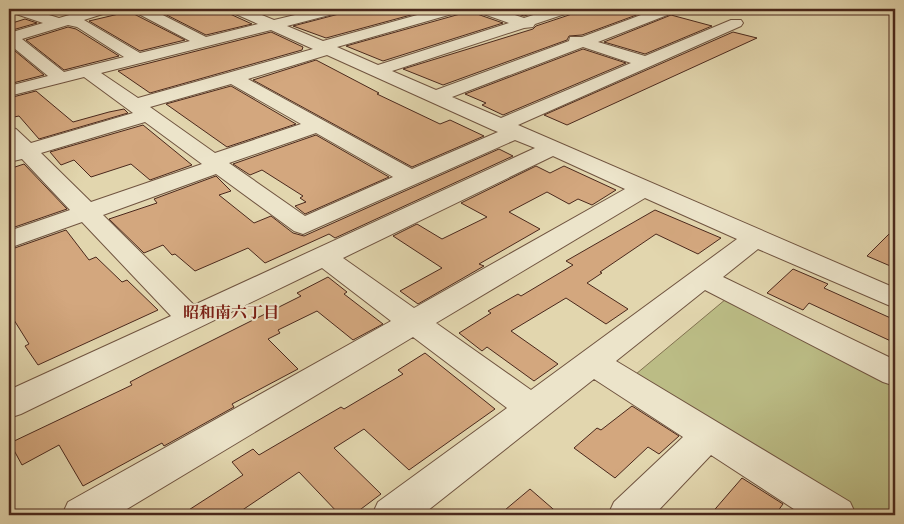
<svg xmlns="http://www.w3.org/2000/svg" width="904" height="524" font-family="'Old Standard TT','Noto Serif JP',serif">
<rect width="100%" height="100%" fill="#e2d6ae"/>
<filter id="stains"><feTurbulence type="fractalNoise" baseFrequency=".004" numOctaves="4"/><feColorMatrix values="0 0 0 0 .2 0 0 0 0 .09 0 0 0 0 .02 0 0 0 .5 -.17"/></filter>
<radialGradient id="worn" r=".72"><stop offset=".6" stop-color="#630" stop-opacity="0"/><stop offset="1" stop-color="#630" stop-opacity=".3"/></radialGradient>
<polygon fill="#bbbc85" stroke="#827250" points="726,299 895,385 895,515 862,515 636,374"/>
<g fill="#d3a77e" stroke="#4a281c">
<polygon points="116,9 131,9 134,14 185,40 140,51 89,21 123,13"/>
<polygon points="155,9 219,9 252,24 206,35"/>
<polygon points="358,9 433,9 326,38 293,26"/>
<polygon points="463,9 474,9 477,14 503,23 383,61 346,46 460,14"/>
<polygon points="501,9 547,9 524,16"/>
<polygon points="575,9 650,10 582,35 569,36 567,40 443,85 403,69 533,29 536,26 572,14"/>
<polygon points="671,15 712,26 645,54 604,42"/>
<polygon points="25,19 37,23 9,31 9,24"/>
<polygon points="68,27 76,29 119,56 64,70 26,40"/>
<polygon points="271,32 303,47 302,50 150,93 118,71"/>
<polygon points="733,32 757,38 567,125 544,115"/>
<polygon points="9,46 44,75 9,84"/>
<polygon points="583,49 626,63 503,115 482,105 486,103 465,94"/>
<polygon points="316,60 379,93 377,94 440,124 450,120 484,136 412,167 253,80"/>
<polygon points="231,86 296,124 227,147 166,104"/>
<polygon points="36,91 73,122 109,112 124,109 128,113 39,139 19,116 9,118 9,98"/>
<polygon points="143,125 192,165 150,180 131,164 91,177 74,160 61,165 50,152"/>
<polygon points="316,135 389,177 305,214 295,206 306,202 300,198 303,196 262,170 250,175 233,164"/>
<polygon points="499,149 513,156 335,238 329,234 265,263 248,248 195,271 175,254 172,255 163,245 144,253 109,219 157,203 154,199 216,176 231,191 219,195 254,223 271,216 293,233 304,236"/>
<polygon points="24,164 67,209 9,229 9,169"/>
<polygon points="536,166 550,173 564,166 616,190 592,205 578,199 569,204 547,192 509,212 540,229 479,264 484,266 418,304 400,291 442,268 393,236 417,224 442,239 487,217 461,203"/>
<polygon points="655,210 721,238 698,254 656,234 600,272 602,273 587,283 628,309 606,324 566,298 511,331 558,364 534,381 487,347 482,351 459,333 491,313 488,311 518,294 521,296 573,265 566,261"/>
<polygon points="895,228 895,268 867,256"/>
<polygon points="66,230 89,260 96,257 122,282 127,280 158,310 38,365 25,346 29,344 9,312 9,250"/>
<polygon points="793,269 828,284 824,288 895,320 895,343 809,303 803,310 767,293"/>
<polygon points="328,277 347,292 344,294 383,324 353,340 317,311 278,330 280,333 268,339 298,369 232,404 234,407 164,446 162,443 83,486 59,445 22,465 10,443 132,385 130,382 147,373 301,296 297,293"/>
<polygon points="425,353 495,409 409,470 364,429 334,448 381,494 353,515 340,515 299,472 235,515 181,515 243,475 232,462 253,449 259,455 341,407 344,409 403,374 398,370"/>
<polygon points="632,406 679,436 659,454 648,447 615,478 574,448 597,428 601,430"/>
<polygon points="742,478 783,504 775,515 710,515"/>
<polygon points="530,489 560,515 499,515"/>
</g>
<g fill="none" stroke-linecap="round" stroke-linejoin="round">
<defs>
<path id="minor" d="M9 9H29L59 18 90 9H111L109 12 84 20 140 53 190 41 135 12 133 9H151L206 37 258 24 231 12 229 9H247L274 20 320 9H343L341 12 287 26 323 41 439 9H461L459 12 337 47 378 65 509 23 478 12 476 9H496L524 18 552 9H573L571 12 535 24 533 27 524 28 392 71 436 90 569 41 570 37H582L657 9H677L675 12 598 42 645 56 731 20H741L743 23 741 26 518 125 895 288V308L758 249 723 277 895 360V386L883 382 705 290 616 361 850 502 856 515H803L711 455 654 515H608L614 502 683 437 594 379 422 515H372L378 502 507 408 413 337 117 515H62L68 502 391 321 322 268 21 414 9 418V390L171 316 82 222 9 248V231L70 210 22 159 9 162V149L12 148 9 145V127L16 129 31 143 133 113 84 77 9 96V86L48 76 9 44V33L43 23 10 12ZM68 25 77 27 124 57 64 72 22 39ZM271 30 313 49 138 98 101 73ZM583 47 631 63 501 118 452 97ZM327 55 493 130 498 132 412 169 248 79ZM231 84 301 124 215 153 150 107ZM145 122 202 164 91 202 41 153ZM316 133 393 177 305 216 229 163ZM515 140 535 148 194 305 103 215 216 174 294 231 303 234ZM553 156 625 189 414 308 343 258ZM645 198 737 239 531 390 436 323Z"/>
</defs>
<use href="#minor" stroke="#705440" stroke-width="2"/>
<use href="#minor" fill="#ece4ca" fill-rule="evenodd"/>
</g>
<g text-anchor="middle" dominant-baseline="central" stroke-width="4" stroke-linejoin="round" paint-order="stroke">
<g font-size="16" font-weight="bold" fill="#7a1f14" stroke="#ece4ca">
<text x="231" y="314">昭和南六丁目</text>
</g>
</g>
<rect width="904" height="524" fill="none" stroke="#e2d6ae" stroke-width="30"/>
<rect x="10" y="10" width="884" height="504" fill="none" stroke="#4a281c" stroke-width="2.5"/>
<rect x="15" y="15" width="874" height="494" fill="none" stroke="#4a281c"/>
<rect width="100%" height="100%" filter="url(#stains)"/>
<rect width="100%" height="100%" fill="url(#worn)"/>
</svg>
